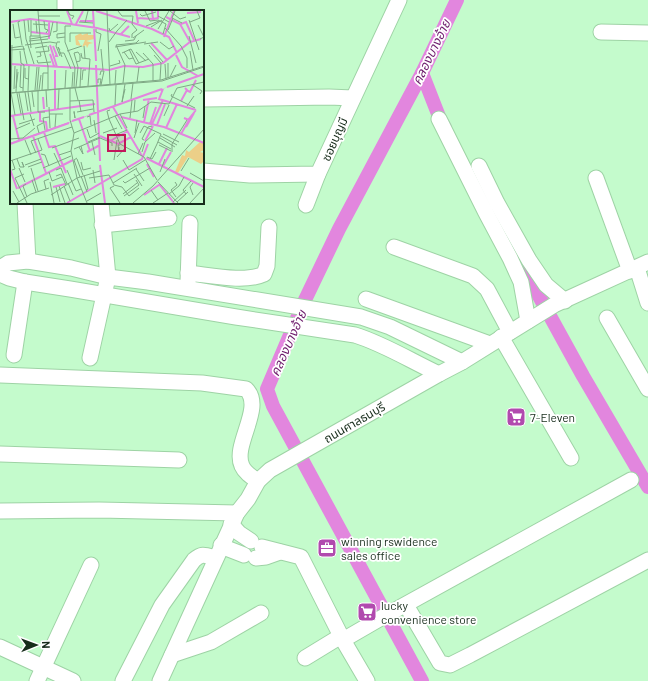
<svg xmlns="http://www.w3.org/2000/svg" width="648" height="681" font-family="Barlow,'Noto Sans Thai',sans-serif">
<rect width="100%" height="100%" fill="#c4fbcc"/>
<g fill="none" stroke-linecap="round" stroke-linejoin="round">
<g stroke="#e286de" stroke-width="14">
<polyline points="422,73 440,119 445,128"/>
<polyline points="512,247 583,376 648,487"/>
<polyline points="422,681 273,406 267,389 304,302 339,229 422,73 457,0"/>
</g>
<defs>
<g id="minor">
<polyline points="65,11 65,0"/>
<polyline points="601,32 648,33"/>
<polyline points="203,99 329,97 353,98"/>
<polyline points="439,119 485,211 510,258 521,282 528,321"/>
<polyline points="479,166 497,203 529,260 546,285 565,301"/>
<polyline points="203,171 250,175 318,174 399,0"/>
<polyline points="596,178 630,271"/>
<polyline points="25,203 28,261"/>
<polyline points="306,205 318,174"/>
<polyline points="102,225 169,218"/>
<polyline points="394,247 473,276 487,289 510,332"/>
<polyline points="0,268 8,263 28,261 71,268 108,277 148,282 361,317 390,327 462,362"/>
<polyline points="637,268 648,303"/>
<path d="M188 273C209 275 245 283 264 274L267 266 269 227"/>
<path d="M0 274 9 278 25 282 70 289 236 317 355 335C384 344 411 361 439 374"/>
<polyline points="188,282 190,223"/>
<polyline points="366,299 490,344"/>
<polyline points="607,318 648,389"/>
<polyline points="501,337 571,458"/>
<polyline points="14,355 25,282"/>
<polyline points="90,358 108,277 101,203"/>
<path d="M0 375 202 383 246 389C265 407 232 445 242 466 245 473 252 477 258 481"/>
<polyline points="0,454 179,460"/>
<polyline points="0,511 99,510 237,513"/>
<polyline points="231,524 239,533 251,541"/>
<polyline points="221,545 226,548 244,555"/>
<polyline points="262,547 301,557 343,640 367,681"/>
<polyline points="256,558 266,557 280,552"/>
<polyline points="406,605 440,663 450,665 470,655 648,560"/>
<polyline points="343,640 381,618 631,480"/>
<polyline points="0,647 73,681"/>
<polyline points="172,655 211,642 261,613"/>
<polyline points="305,658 341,636"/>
<polyline points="37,681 91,565"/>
<path d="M123 681 162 605 194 560C202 553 205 555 215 558"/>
<polyline points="160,681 237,513 248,499 258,481 270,470 439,374 462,362 554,305 648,262"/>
</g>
</defs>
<use href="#minor" stroke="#9ed3a5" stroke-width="17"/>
<use href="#minor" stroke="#fff" stroke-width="15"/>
</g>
<defs>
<symbol id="supermarket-square" viewBox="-11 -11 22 22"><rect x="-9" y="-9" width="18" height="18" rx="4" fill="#b14aae" stroke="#fff"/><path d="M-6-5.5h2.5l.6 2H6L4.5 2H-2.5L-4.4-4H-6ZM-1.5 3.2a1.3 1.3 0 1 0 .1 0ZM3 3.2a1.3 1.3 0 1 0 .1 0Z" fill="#fff"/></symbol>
<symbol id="office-square" viewBox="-11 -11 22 22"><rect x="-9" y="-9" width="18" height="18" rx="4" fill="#b14aae" stroke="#fff"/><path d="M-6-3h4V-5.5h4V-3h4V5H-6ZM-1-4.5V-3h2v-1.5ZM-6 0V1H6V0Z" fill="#fff"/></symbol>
</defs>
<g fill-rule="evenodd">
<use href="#supermarket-square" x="505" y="406" width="22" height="22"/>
<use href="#office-square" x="316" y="537" width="22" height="22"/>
<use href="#supermarket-square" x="356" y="601" width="22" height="22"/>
</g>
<g text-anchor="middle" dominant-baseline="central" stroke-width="3.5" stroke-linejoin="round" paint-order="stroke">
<g font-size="12" fill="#172c1b" stroke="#fff">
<text transform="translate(334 139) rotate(-66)">ซอยบุญมี</text>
<text transform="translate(354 422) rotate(-30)">ถนนศาลธนบุรี</text>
</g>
<g font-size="12" fill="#172c1b" stroke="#fff" text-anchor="start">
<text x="530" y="417">7-Eleven</text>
<text x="341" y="541">winning rswidence<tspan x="341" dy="14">sales office</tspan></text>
<text x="381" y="605">lucky<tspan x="381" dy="14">convenience store</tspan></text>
</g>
<g font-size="13" font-style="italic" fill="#6d1b6c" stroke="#fff">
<text transform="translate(431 52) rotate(-64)">คลองบางอ้าย</text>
<text transform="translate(288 343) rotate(-66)">คลองบางอ้าย</text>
</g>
</g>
<g transform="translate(10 10)">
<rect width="194" height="194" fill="#c4fbcc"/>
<path d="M71 23 72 25 78 23V25H84V29L76 31 83 33 79 34 77 38 76 35 72 37 75 30H68L71 36 66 35 65 26ZM190 132 194 133V140L190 142 194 143V151L191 154 178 147 168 163 165 162 172 145 175 146 176 140 179 142Z" fill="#eccf88"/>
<path d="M194 64 0 134V133Z" fill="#e286de"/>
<path fill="none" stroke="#e286de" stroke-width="2" d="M57 1 62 14M83 1 86 51M86 1 142 19 159 27 167 43M126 1 128 13M177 3 191 2M156 7 170 14 180 32M127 8 143 9 142 1M143 9 148 8V1M70 11H84M0 12 20 9 53 13 87 18 120 27M66 14 73 1M171 14 176 12 184 30M21 22 39 24M110 25 119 16M154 27 164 1M39 29V11M141 33 157 50M40 35 47 57M43 36 47 46H45M40 44 44 56M166 45 172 57 188 66M0 54 86 59M86 55 90 151M86 59 99 60 114 56 133 57 153 53 180 32 191 29M45 60V99M157 77 194 64M153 79 149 89 186 100M176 80 180 82 186 70M33 87 34 99M133 90 147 88M171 91 177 80 175 78M103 97 132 146M30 101V111L36 112 37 120M79 105 152 79M0 106 85 94M3 106 9 130M111 107 154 117 194 133M69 109 80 141M178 110 186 100M62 111 74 107M134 112 139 89M140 114 146 97M142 114 153 90M147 115 155 94M176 117 184 103M156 118 167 94M34 122 39 137 45 136 56 163M171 124 179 110 174 108M23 126 36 163M90 126 108 134 121 127M100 131 118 121M135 131 143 116M0 134 59 113M77 142 90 135M136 148 194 177M137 154 144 167M149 154 157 138M90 155 95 193M153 156 161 142M0 159 7 179M149 174 164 193M43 177 55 174M8 178 63 150M134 185 149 175M57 193 132 149 138 134"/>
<path fill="none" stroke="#7fa885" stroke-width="1" d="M28 1 30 26 38 56V79M58 1 60 5 64 6 62 9M97 1 100 75M108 1 112 6H123L122 14 127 20 122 24V28M135 1 140 11 148 10 156 14 153 24M160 1 170 9 176 7M165 1 162 8 172 13M130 4 132 6 146 2M28 6H50M148 6 159 12M14 10 16 29 24 54M18 10 19 22M21 10V26M179 10 189 40M10 11 8 12 12 35M26 11 27 23M34 11 35 19 38 20 36 23M69 12 83 13M180 12 190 8 187 1M75 13 78 1M3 14 5 28 10 27M23 14 38 15M188 15 194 27 190 29M61 16H55V32L65 58 64 77M136 16 149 11M141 17 152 10M99 18 100 21 108 14M155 18 171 36 177 48V58M86 19V22L91 24 88 41M148 19 159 1M158 20 163 8M107 21 117 10M43 22 47 21V12M179 26 186 53M55 27 47 28V24L55 23M123 28 134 20M20 29V26H30M19 31 38 29M115 31 124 30 126 26M60 32V23H81M99 32 107 21M150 32 159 39 164 36M134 34 148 32M15 35 40 32 46 33M139 35 153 52M74 36 75 48M105 37 136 32M0 38 13 36 17 54M21 38 20 29 40 26 43 12M25 38 37 36M91 39 93 60M119 39 126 54 139 49M0 40 15 39M50 40 48 37 52 47M10 41 11 53 14 55 13 81M57 41 72 36M180 41 183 60M26 42H30L31 46 27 47M30 42 39 41 38 36M114 42 119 49 123 48M126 42 136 51M49 43H54L61 59M64 43 68 57 66 77M64 43 68 42 70 45V51L66 52M71 43 72 48 80 49 78 76M112 43 121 39 129 53M133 43 143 54V71M144 45 151 53 150 70M50 46 46 36 47 32H50M27 50 28 53 41 52M158 53V68M155 54 156 69M11 55 10 77 13 78M100 56 110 53 109 50M15 58V68L18 69M90 65 91 61H94L91 75M160 67 166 55M72 70 73 60H76M127 72 129 57M88 73V69H91L90 75M113 73 115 55 106 35 126 33 129 30M105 74 106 60M183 75 192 81 190 84M62 77 63 62M70 77 71 58M6 78 8 62M55 78 56 60M60 78V110L64 123 61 141 67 168 77 193M65 78 68 90M4 79 5 56M115 79 112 92 115 74M25 80 27 57M27 80 29 57M29 80 31 65M32 80 33 63H38M36 80 37 97M18 81 19 56M28 81V102H35M1 82 2 35M6 82 7 59M15 82 18 101M18 82 21 102M22 82 24 97M0 83 152 71 194 57M0 83 151 70 194 56M1 83 5 105M7 83 11 104M9 83 14 110M162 84 161 86 185 98M121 89 123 73M69 90 71 102M60 91 83 90 84 102M105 95 106 75M177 96 184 86M39 97 40 118M48 99 49 79M100 100 97 101 99 109 110 134 134 147 147 170M64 102 65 108 64 101M67 102 83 99M124 102 125 90M20 104 24 116M39 104H53M110 104 117 118M105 106 112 119M154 106 159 95M77 107 80 106 81 115M120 108 122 90M133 108 135 96M84 110 86 123M9 114 25 109M45 117 46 104M6 119 20 113M77 119 80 128 89 123M35 120 33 108 39 107M29 123 27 116 33 113M64 123 110 104 128 101 141 92 159 94 167 78 194 72M93 123 107 118M125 123 127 110M130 123 134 116 151 124 147 134M153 124 169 132M105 125 117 120M151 126 167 135M124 128 129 113M150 128 165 137M0 129 13 128 25 118M15 130 21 145M134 130 132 129 138 117 142 116M78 132 90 127M82 132 85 145M148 132 161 139M149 135 161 141M69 137 73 144 71 136M109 137V142L108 135H110M42 138 69 128M64 139 90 128 102 133V136M132 142 135 132 145 123M162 142V134L177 110M26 143 21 131 62 117M44 143 50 156M31 144 35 145 39 156M128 144 133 133M49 145 61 141M107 147 115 138M137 147 142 149 146 142M67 148 64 150 70 167M7 149 10 157H14L12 152 14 157M67 149 73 165M140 149 147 134M104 150 107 130M113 150 119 160 135 150M0 151 32 140 28 129M71 152 73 160 81 158M15 155 31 149M18 157 32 152M9 158 15 172M21 158 28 181M33 158 61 146M126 159 134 171M2 160 5 159 2 150M46 160 51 158 57 174M57 160 66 181 71 179M83 160 85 173M171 161 179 148M39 162 42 171 52 167M150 162 155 149M180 163 194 171M14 164 5 168 17 193M124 164 132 176M74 165 78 179 76 180M46 166 51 164 56 175M71 166 77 182M79 168 99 165 104 175 112 177 119 186 129 178M22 170 26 182M113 171 115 173 140 158M40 172 44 193M148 172 168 193M165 172 167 175 161 180 166 187M58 173 63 185M103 173 127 158M16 174 13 176 17 187M49 176 55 193M54 176 60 191M104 176 100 178 110 193M46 177 50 192M36 179 34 171 39 169M141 180 148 190M3 181 9 192M113 184 127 173M159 184 169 176 174 167M176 184 173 180 181 171M41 185 67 168 90 161M183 185 180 177 183 173M114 186 129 175 126 170M77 191 91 183M163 192 176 180M167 192 178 182M7 193 21 184 39 178M123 193 143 176 194 119M143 193 158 183M180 193 194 178"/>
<path fill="#c2185b" fill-opacity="0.15" stroke="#c2185b" stroke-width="2" d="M98 125H115V141H98Z"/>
<rect width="194" height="194" fill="none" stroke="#172c1b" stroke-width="2"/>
</g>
<g transform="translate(36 645) rotate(89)" stroke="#ffffff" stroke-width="3" paint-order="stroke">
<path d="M0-3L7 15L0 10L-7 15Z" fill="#172c1b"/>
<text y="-6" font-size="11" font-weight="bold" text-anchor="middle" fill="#172c1b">N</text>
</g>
</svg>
